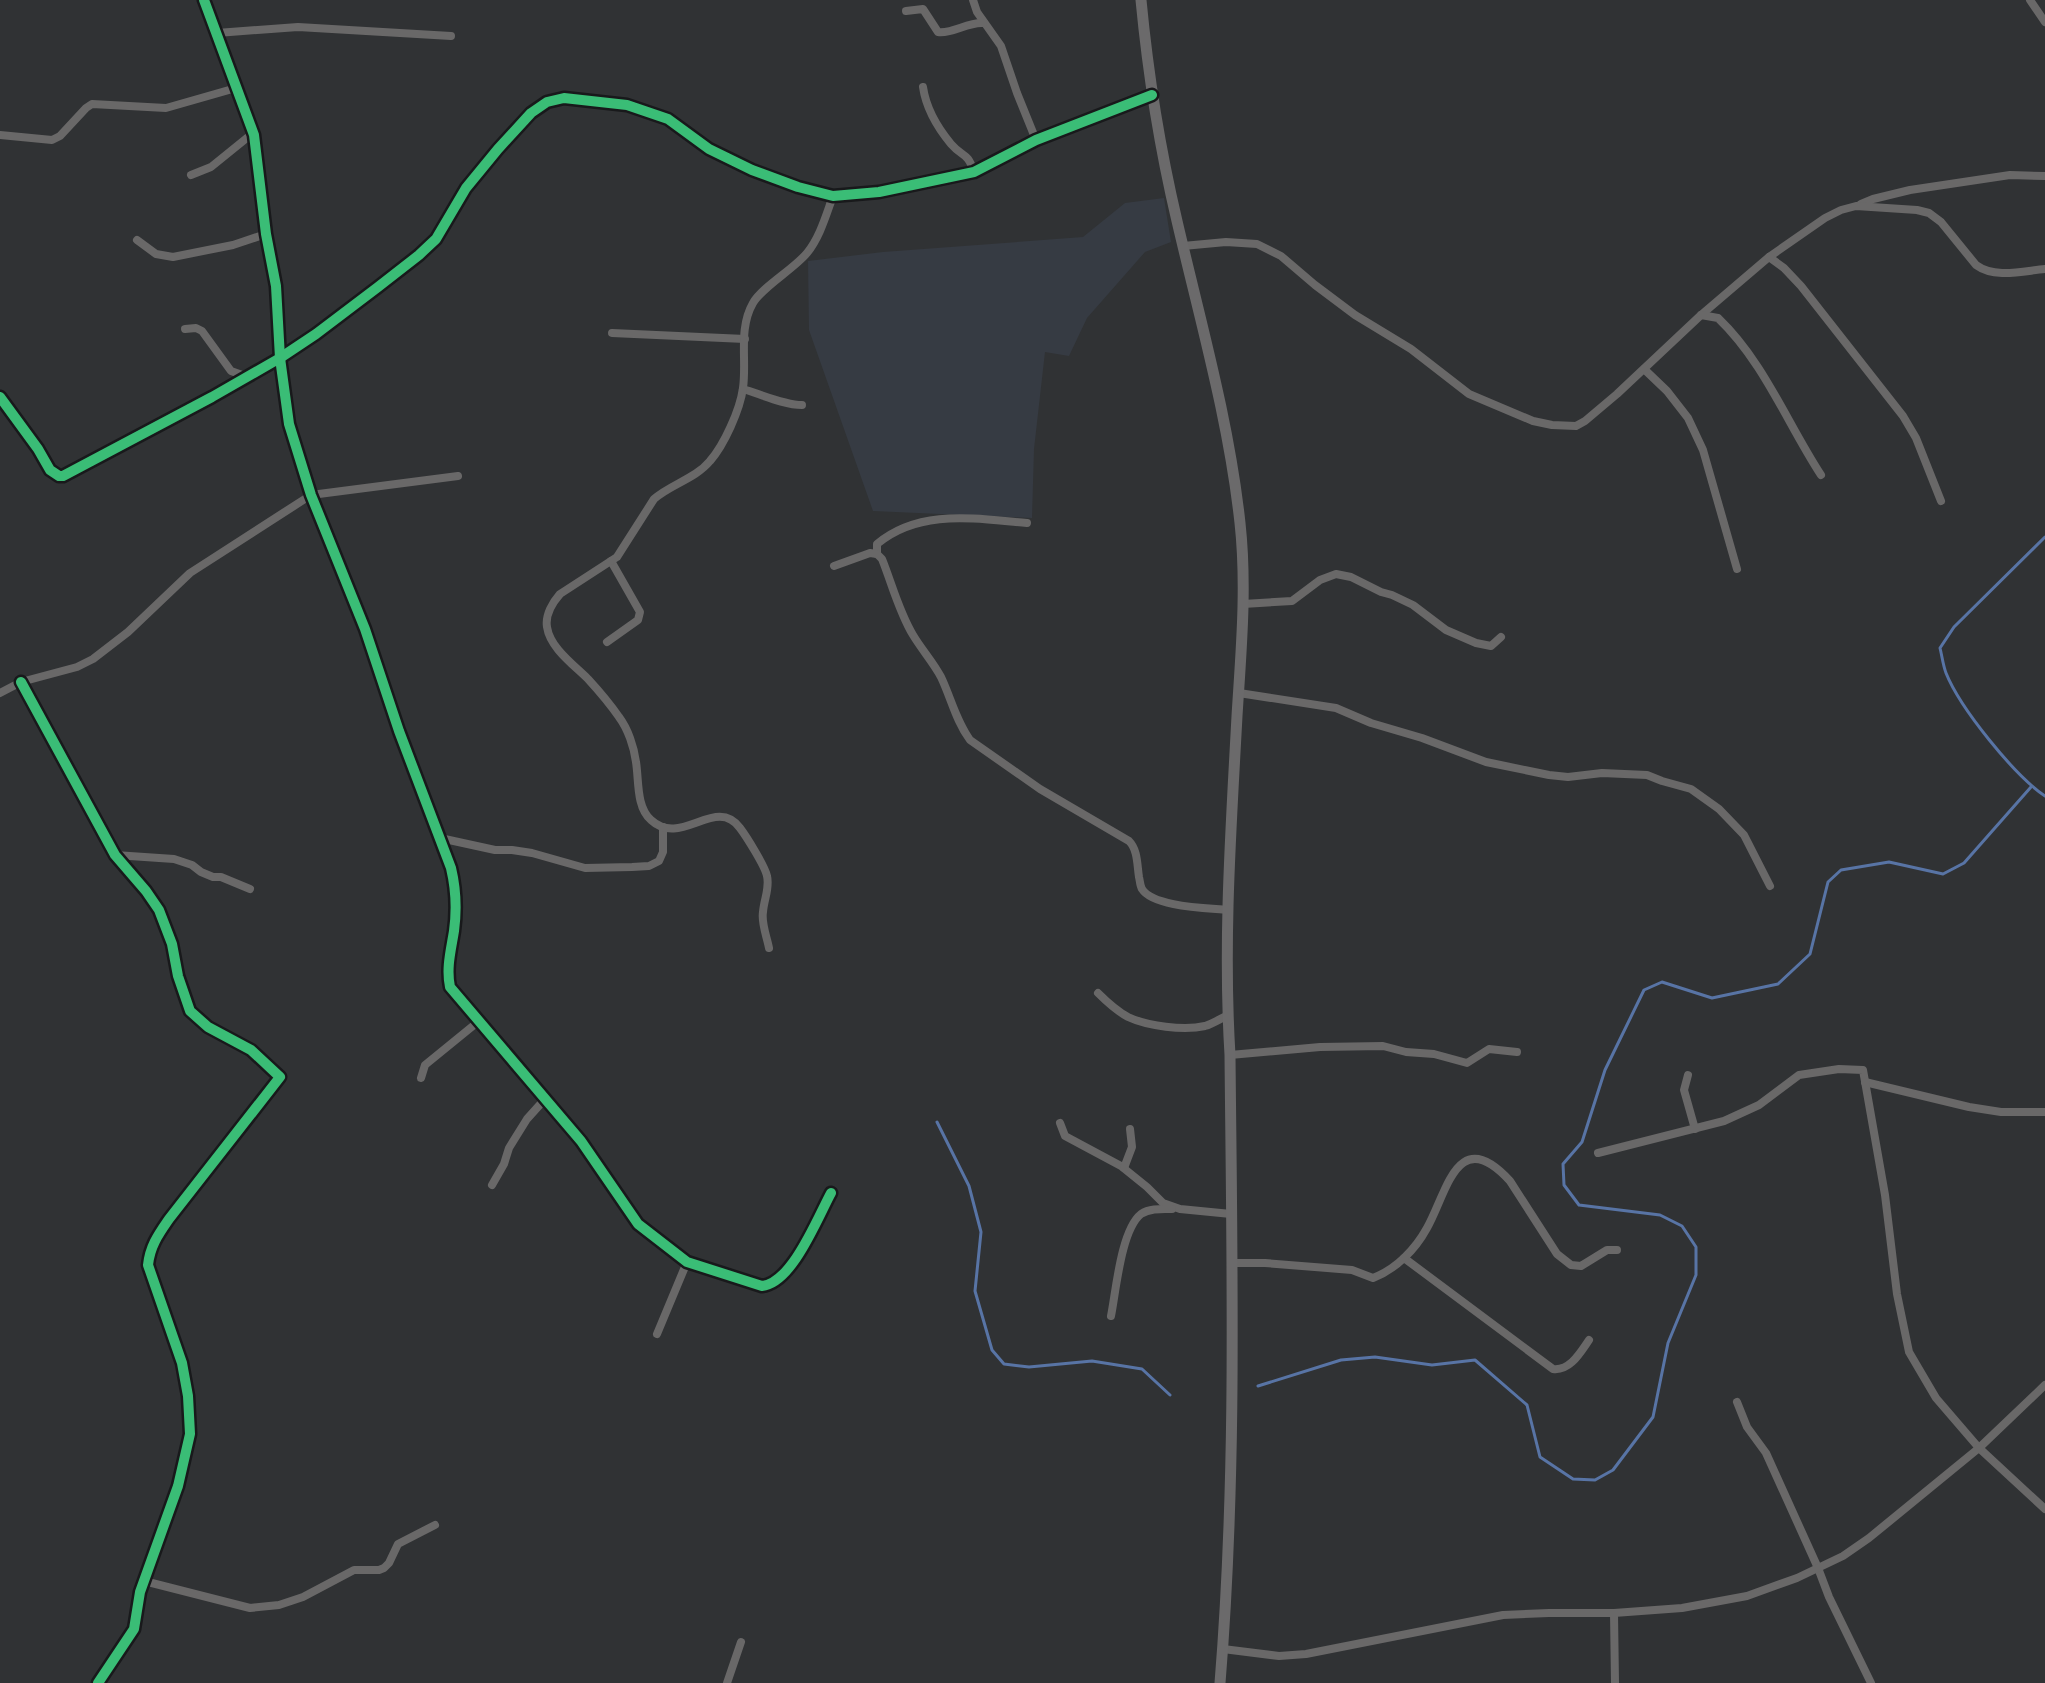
<svg xmlns="http://www.w3.org/2000/svg" width="2045" height="1683" font-family="'Alegreya Sans',sans-serif">
<rect width="100%" height="100%" fill="#303234"/>
<polygon fill="#363b43" points="1164,198 1171,242 1145,252 1087,318 1069,356 1045,352 1034,449 1032,518 873,511 809,330 808,261 883,252 1083,237 1125,203"/>
<g fill="none" stroke-linecap="round" stroke-linejoin="round">
<g stroke="#5874a5" stroke-width="3">
<path d="M2045 537 1954 627 1940 648C1942 656 1943 665 1946 673 1960 708 2014 775 2045 796"/>
<polyline points="937,1122 969,1186 981,1232 975,1291 992,1350 1004,1364 1029,1367 1092,1361 1142,1369 1170,1395"/>
<polyline points="1258,1386 1341,1360 1375,1357 1432,1365 1475,1360 1527,1405 1540,1457 1573,1479 1595,1480 1613,1470 1653,1417 1668,1343 1696,1275 1696,1247 1682,1226 1660,1215 1579,1205 1564,1185 1563,1164 1582,1142 1605,1070 1644,990 1662,982 1712,998 1778,984 1810,954 1828,882 1841,870 1889,862 1943,874 1964,863 2031,787"/>
</g>
<g stroke="#696868" stroke-width="8">
<path d="M204 0 254 135 266 234 276 286 280 358 289 424 311 495 365 629 399 731 451 868C456 889 457 909 454 931 451 950 446 968 450 987L581 1141 638 1224 687 1262 762 1286C792 1283 817 1219 831 1193"/>
<polyline points="973,0 977,12 1001,46 1017,93 1036,140"/>
<polyline points="2030,0 2045,22"/>
<path d="M906 11 923 9 938 32C953 34 967 22 983 23"/>
<polyline points="217,33 298,27 451,36"/>
<path d="M923 87C926 108 937 127 951 144 963 158 967 151 974 172"/>
<polyline points="0,135 52,140 60,136 86,108 92,104 166,108 236,88"/>
<polyline points="191,175 211,167 253,133"/>
<polyline points="1861,204 1873,199 1910,190 2010,175 2045,176"/>
<polyline points="137,240 156,254 173,257 233,245 266,234"/>
<path d="M1183 246 1226 242 1257 244 1281 256 1315 285 1355 315 1411 349 1469 394 1533 421 1552 425 1576 426 1585 421 1617 394 1701 315 1769 257 1825 218 1841 210 1856 206 1917 210 1929 213 1941 222 1976 265C1995 279 2023 271 2045 269"/>
<polyline points="1769,257 1784,268 1801,286 1903,416 1916,438 1941,501"/>
<path d="M1701 315 1718 318C1764 362 1787 423 1821 475"/>
<polyline points="185,329 196,328 202,331 231,371 248,377"/>
<polyline points="612,333 745,339"/>
<polyline points="1644,369 1667,391 1688,418 1703,450 1737,569"/>
<path d="M743 389C760 394 784 405 802 405"/>
<polyline points="0,397 38,449 50,470 59,476 63,476 212,397 280,358 316,334 378,287 419,255 436,239 466,188 498,149 531,113 547,102 564,98 627,105 668,119 709,149 752,170 798,187 833,196 879,192 974,172 1036,140 1152,95"/>
<path d="M877 554V544C920 508 976 519 1027 523"/>
<path d="M834 566 870 553 877 554 882 559C892 584 899 612 913 635 922 650 933 662 941 677 951 698 956 721 970 740L1040 789 1129 841C1138 850 1137 865 1139 877 1140 881 1140 886 1142 889 1153 907 1208 908 1227 910"/>
<polyline points="1243,604 1292,601 1320,580 1336,574 1351,577 1381,592 1392,595 1413,605 1446,630 1476,643 1491,646 1501,637"/>
<polyline points="607,642 638,620 640,612 611,561"/>
<path d="M21 682 115 855 146 891 159 910 172 944 178 976 190 1011 208 1027 251 1050 280 1077 169 1219C158 1235 150 1246 148 1265L182 1363 188 1396 190 1434 178 1486 140 1592 134 1629 98 1683"/>
<polyline points="0,693 21,682 77,667 93,659 128,632 190,573 311,495 458,476"/>
<polyline points="1239,693 1336,708 1371,723 1422,738 1486,762 1549,775 1568,777 1602,773 1647,775 1662,781 1691,789 1719,809 1744,835 1770,886"/>
<polyline points="440,838 495,850 512,850 532,853 585,868 632,867 649,866 659,861 663,852 663,827"/>
<polyline points="115,855 174,859 192,865 201,872 213,877 221,877 250,889"/>
<path d="M769 948C767 937 761 923 763 912 764 899 770 888 767 876 765 866 746 836 740 828 716 795 681 848 651 820 636 807 639 780 636 762 634 747 628 729 619 717 610 704 599 691 588 679 574 665 550 648 547 627 545 615 553 602 560 594L617 557 654 499C671 484 695 479 710 461 724 445 740 410 743 388 747 360 738 329 753 303 762 287 794 269 807 253 820 237 826 215 833 196"/>
<path d="M1098 993C1107 1002 1117 1011 1128 1017 1147 1026 1184 1031 1205 1026 1212 1024 1220 1019 1228 1015"/>
<polyline points="1230,1055 1320,1047 1383,1046 1406,1052 1434,1054 1467,1063 1489,1049 1517,1052"/>
<polyline points="1688,1075 1684,1090 1695,1129"/>
<polyline points="421,1078 425,1065 479,1021"/>
<polyline points="1865,1082 1969,1107 2001,1112 2045,1112"/>
<polyline points="1060,1123 1065,1136 1121,1166 1147,1187 1163,1203 1180,1209 1231,1214"/>
<polyline points="1598,1153 1724,1121 1759,1105 1799,1075 1839,1069 1863,1070 1885,1195 1897,1294 1909,1352 1936,1398 1979,1448 2045,1509"/>
<polyline points="1124,1168 1132,1147 1130,1129"/>
<polyline points="492,1185 504,1164 509,1148 527,1119 545,1099"/>
<path d="M1404 1258 1553 1369C1570 1371 1580 1353 1589 1340"/>
<path d="M1231 1263H1265L1352 1270 1373 1278C1396 1269 1415 1250 1427 1228 1447 1193 1457 1123 1510 1181L1557 1254 1571 1265 1581 1266 1607 1250H1617"/>
<path d="M1111 1316C1116 1291 1121 1230 1141 1214 1150 1208 1162 1209 1172 1209"/>
<polyline points="657,1334 687,1262"/>
<polyline points="1737,1402 1747,1427 1766,1453 1818,1568 1829,1597 1871,1683"/>
<polyline points="144,1581 250,1608 279,1605 303,1597 354,1570 379,1570 384,1568 389,1563 398,1544 435,1525"/>
<polyline points="1614,1613 1615,1683"/>
<polyline points="1223,1649 1279,1656 1306,1654 1503,1615 1549,1613 1614,1613 1682,1608 1747,1596 1797,1578 1843,1556 1869,1538 1979,1448 2045,1385"/>
<polyline points="727,1683 741,1642"/>
</g>
<path stroke="#6b6a6b" stroke-width="11" d="M1141 0C1148 74 1160 149 1177 221 1200 320 1229 421 1240 523 1247 587 1241 652 1237 716 1231 829 1223 941 1230 1055 1232 1264 1237 1474 1220 1683"/>
<defs>
<g id="cycleway">
<path d="M204 0 254 135 266 234 276 286 280 358 289 424 311 495 365 629 399 731 451 868C456 889 457 909 454 931 451 950 446 968 450 987L581 1141 638 1224 687 1262 762 1286C792 1283 817 1219 831 1193"/>
<polyline points="0,397 38,449 50,470 59,476 63,476 212,397 280,358 316,334 378,287 419,255 436,239 466,188 498,149 531,113 547,102 564,98 627,105 668,119 709,149 752,170 798,187 833,196 879,192 974,172 1036,140 1152,95"/>
<path d="M21 682 115 855 146 891 159 910 172 944 178 976 190 1011 208 1027 251 1050 280 1077 169 1219C158 1235 150 1246 148 1265L182 1363 188 1396 190 1434 178 1486 140 1592 134 1629 98 1683"/>
</g>
</defs>
<use href="#cycleway" stroke="#18191b" stroke-width="15"/>
<use href="#cycleway" stroke="#3abd76" stroke-width="10"/>
</g>
</svg>
